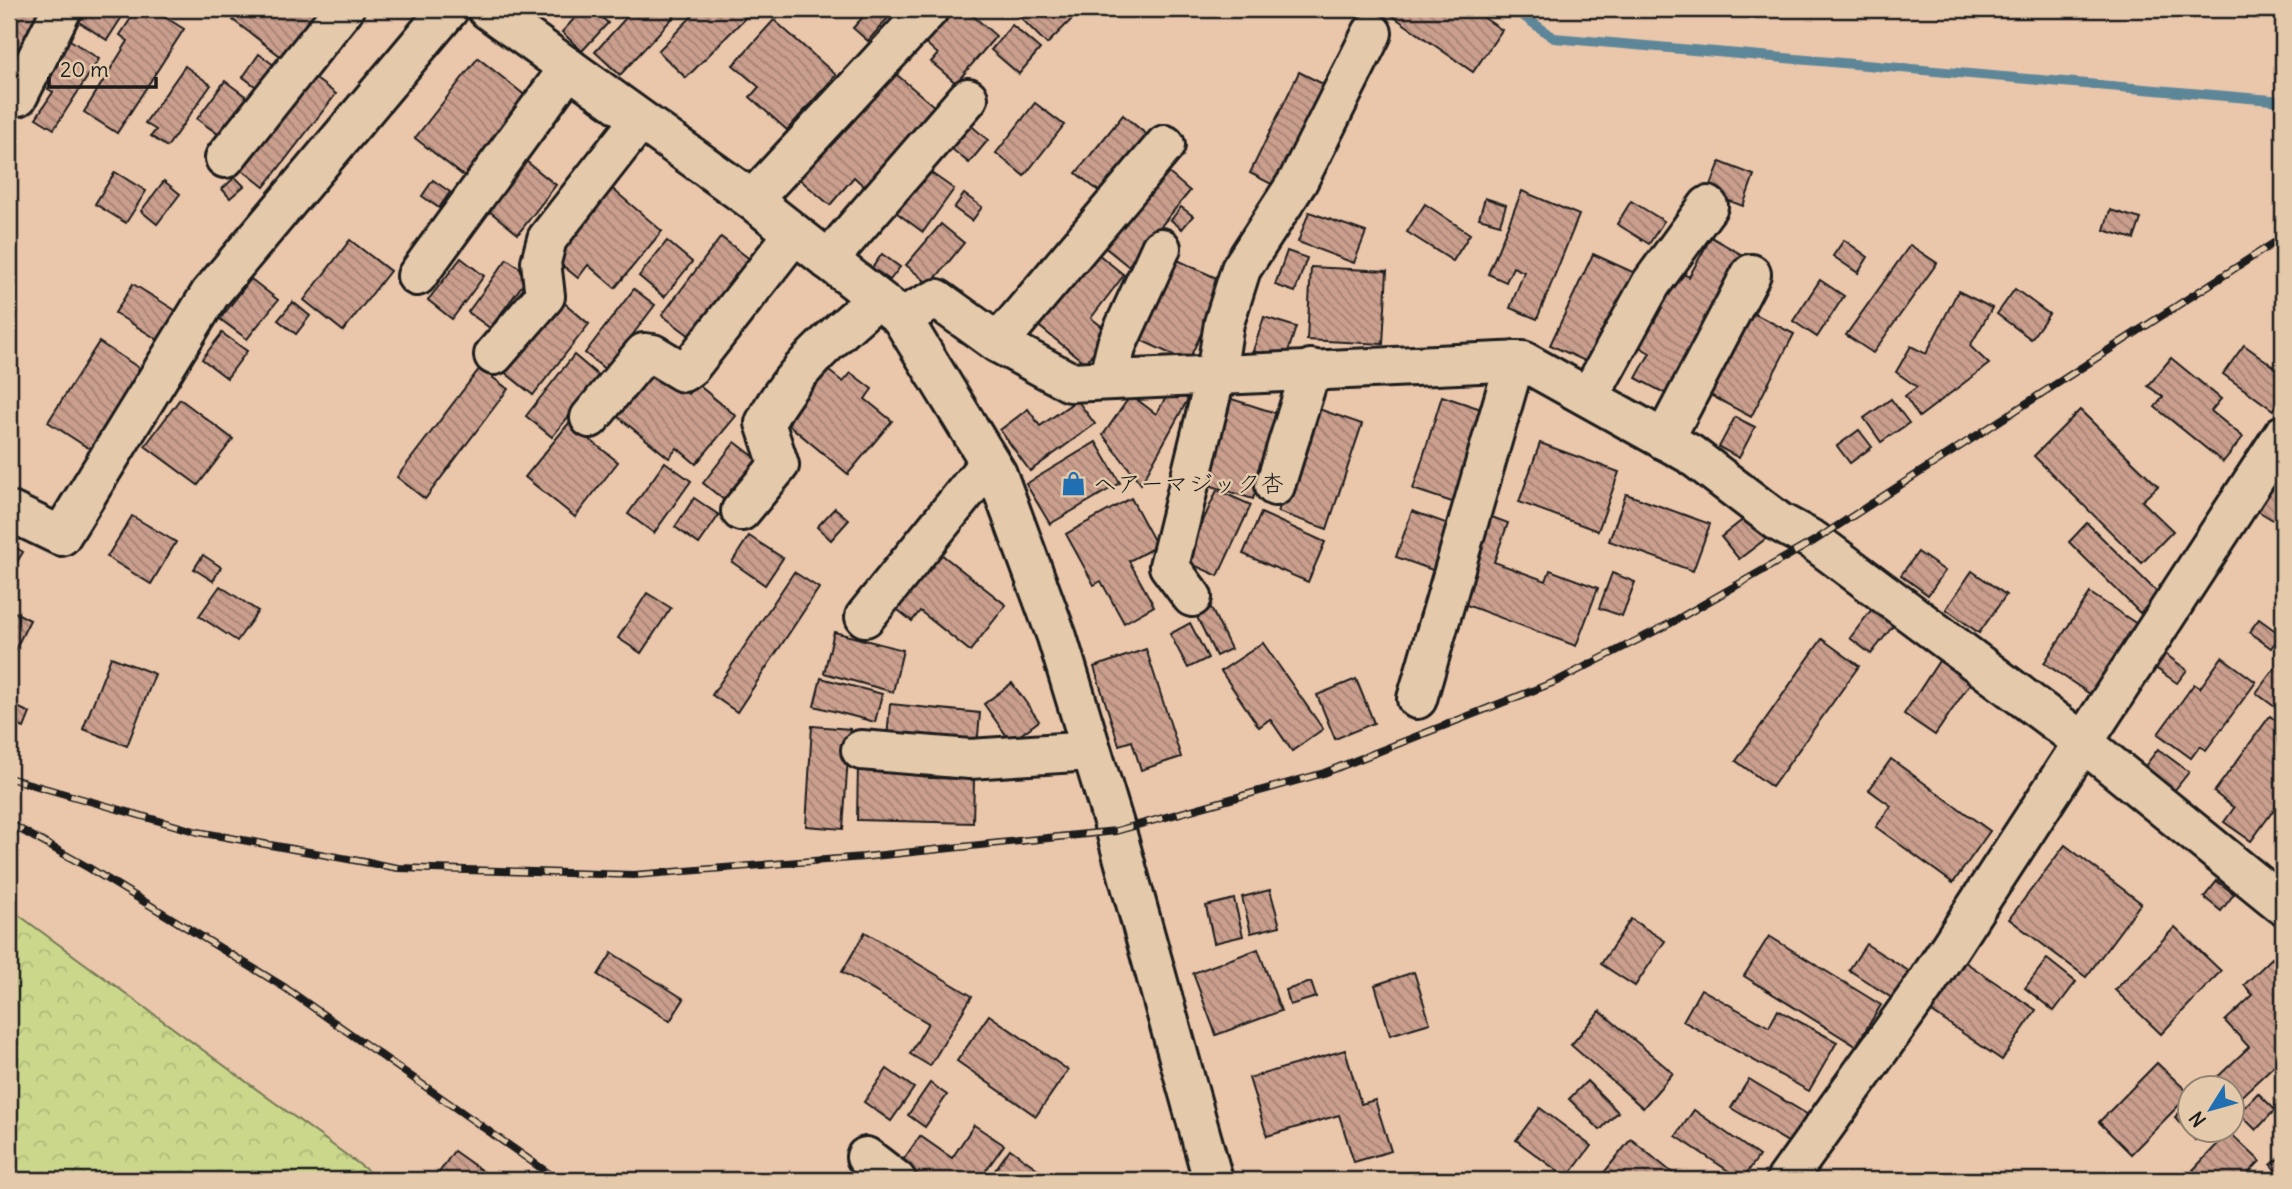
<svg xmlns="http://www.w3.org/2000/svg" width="2292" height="1189" font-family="Delius,'Klee One',sans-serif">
<defs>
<pattern id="forest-crowns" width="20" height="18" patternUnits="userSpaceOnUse" patternTransform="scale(1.75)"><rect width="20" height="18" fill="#cbd88c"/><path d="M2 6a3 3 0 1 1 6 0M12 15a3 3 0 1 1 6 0" fill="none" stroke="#aeb978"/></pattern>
<pattern id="building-back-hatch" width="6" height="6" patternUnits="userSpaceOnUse" patternTransform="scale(1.75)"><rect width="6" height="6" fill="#cb9f8e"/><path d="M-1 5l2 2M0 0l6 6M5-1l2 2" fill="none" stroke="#a48173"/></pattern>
</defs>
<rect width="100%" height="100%" fill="#eac6ab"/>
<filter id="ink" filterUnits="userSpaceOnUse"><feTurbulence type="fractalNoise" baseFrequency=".0143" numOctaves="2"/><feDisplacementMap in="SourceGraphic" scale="14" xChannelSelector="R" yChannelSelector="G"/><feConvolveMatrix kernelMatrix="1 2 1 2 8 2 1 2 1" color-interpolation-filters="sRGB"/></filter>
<g filter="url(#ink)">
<polygon fill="url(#forest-crowns)" stroke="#747a54" stroke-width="2" points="9,908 375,1176 380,1180 9,1180"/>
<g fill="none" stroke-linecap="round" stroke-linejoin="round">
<polyline stroke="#5d8798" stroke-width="10" points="1514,9 1554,38 2283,101"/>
</g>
<g fill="url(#building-back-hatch)" stroke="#1c1c1c" stroke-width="2">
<polygon points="9,9 53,9 20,62 9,54"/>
<polygon points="88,9 127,9 107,40 79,22"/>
<polygon points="137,9 152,9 184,29 117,133 84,112 128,41 120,35"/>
<polygon points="242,9 321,9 283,58 233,20"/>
<polygon points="583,9 593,9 608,23 582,51 562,32"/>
<polygon points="634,9 681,9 620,75 595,52"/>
<polygon points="699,9 754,9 686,78 658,51"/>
<polygon points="870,9 877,9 888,18 868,41 853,28"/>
<polygon points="946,9 975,9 971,14 996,36 956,83 931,62 938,54 920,38"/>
<polygon points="1012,9 1082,9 1047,44"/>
<polygon points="1471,9 1502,30 1473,72 1384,10"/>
<polygon points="774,20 836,75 787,130 750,97 759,87 733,65"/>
<polygon points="1012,25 1040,49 1019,74 991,50"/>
<polygon points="64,36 99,59 54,129 36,118 53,92 35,81"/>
<polygon points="259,54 279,69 263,92 243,77"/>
<polygon points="478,58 527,97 465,177 415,138"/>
<polygon points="185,66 211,85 167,147 151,136 156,130 145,123"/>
<polygon points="890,69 935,107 867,189 854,177 830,205 798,178"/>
<polygon points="304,70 336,94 264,187 232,162"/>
<polygon points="1299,72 1333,89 1283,190 1250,173"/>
<polygon points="225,81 256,104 228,141 197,119"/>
<polygon points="1035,103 1064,125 1024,176 996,153"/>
<polygon points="1123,115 1152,139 1105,196 1076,173"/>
<polygon points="967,122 988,140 969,163 947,145"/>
<polygon points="517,154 556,185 518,234 478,202"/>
<polygon points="1720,162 1754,175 1743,206 1708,193"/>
<polygon points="924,168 954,189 923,232 893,210"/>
<polygon points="1164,169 1190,191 1128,266 1102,245"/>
<polygon points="115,172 146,191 126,223 95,204"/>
<polygon points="235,177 244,186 230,198 222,189"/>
<polygon points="433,180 450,192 439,208 422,196"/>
<polygon points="164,181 180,194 157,224 141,211"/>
<polygon points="609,186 662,231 615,288 588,265 578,278 551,256"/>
<polygon points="1522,191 1579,215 1537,319 1510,308 1524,272 1513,267 1506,282 1488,274"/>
<polygon points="964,194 982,207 972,221 954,208"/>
<polygon points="1485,198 1506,205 1500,224 1479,218"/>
<polygon points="1631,201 1664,221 1649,244 1617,224"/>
<polygon points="1425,204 1470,234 1453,261 1407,232"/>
<polygon points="1181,207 1193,216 1182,229 1171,220"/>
<polygon points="2110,210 2141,219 2134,239 2104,230"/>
<polygon points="1309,212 1366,232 1354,263 1298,242"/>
<polygon points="941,224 964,243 930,285 906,265"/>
<polygon points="721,237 756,264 698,342 662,315"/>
<polygon points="1711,237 1744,256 1668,395 1636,378 1650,353 1638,346 1678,271 1689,277"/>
<polygon points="350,240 390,271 343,331 304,300"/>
<polygon points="1844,240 1868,257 1858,273 1833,256"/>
<polygon points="667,241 692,262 664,297 639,276"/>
<polygon points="1910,245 1937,263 1873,353 1846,335"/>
<polygon points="1088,246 1124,275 1091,318 1109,332 1085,363 1030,319"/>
<polygon points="1287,251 1307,258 1295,292 1275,285"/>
<polygon points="882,254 900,267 890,280 872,268"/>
<polygon points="1593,254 1637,274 1594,365 1550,345"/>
<polygon points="1171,257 1225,282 1188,362 1134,337"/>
<polygon points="461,258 484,276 452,319 428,300"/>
<polygon points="507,259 530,275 490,328 468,312"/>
<polygon points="1311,267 1387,271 1383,344 1307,340"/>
<polygon points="251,279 278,300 247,339 220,319"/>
<polygon points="1820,280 1844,296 1817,337 1793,321"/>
<polygon points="133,284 178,312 160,341 115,313"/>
<polygon points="634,289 655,305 606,370 585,353"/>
<polygon points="2015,289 2049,314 2031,339 1997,314"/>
<polygon points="1958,291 1992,308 1970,346 1989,364 1919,417 1905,396 1917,387 1896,372 1911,346 1926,354"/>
<polygon points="561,300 589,324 533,395 503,371"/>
<polygon points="293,302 310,316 296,334 278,320"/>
<polygon points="1743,308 1794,334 1751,417 1701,390"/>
<polygon points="1264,317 1296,327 1285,361 1253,351"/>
<polygon points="222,333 247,351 227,378 202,359"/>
<polygon points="99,342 144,371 93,451 48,422"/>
<polygon points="2244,345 2283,373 2283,395 2273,410 2223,374"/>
<polygon points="574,355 600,377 552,437 526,416"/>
<polygon points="2171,358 2221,399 2211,411 2243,437 2223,462 2155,407 2163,397 2148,386"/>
<polygon points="649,363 688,394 697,384 736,416 696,464 677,448 669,458 611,411"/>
<polygon points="480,368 508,389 425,499 397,477"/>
<polygon points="825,368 843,382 851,373 872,389 865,399 892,421 848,474 783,420"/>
<polygon points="1170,391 1188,399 1141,484 1103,435 1131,395 1156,414"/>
<polygon points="1222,396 1279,414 1253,499 1196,481"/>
<polygon points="1442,396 1484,410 1455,503 1413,489"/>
<polygon points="180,399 233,439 198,485 145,446"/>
<polygon points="1891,399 1909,423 1881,442 1864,418"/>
<polygon points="1077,400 1095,424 1030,471 1000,430 1028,409 1040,426"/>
<polygon points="1313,407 1362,424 1327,529 1278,512"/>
<polygon points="2080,410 2158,486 2142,501 2173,531 2142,563 2034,456"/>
<polygon points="1735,417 1755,427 1739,458 1719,447"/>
<polygon points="569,423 618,462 575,517 525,477"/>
<polygon points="1859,430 1872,447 1850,463 1837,446"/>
<polygon points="735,442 761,462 729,504 703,483"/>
<polygon points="1096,442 1120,483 1050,524 1026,484"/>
<polygon points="1540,443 1619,472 1598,531 1519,502"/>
<polygon points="665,462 691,481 654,533 628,514"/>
<polygon points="2275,482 2283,487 2283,526 2258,511"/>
<polygon points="1217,490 1251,505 1218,576 1185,561"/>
<polygon points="1626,494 1710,524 1693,571 1609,541"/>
<polygon points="694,498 719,515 699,544 675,527"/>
<polygon points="1131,498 1157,546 1129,561 1154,606 1124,623 1101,581 1094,585 1066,534"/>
<polygon points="835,508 849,520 831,540 817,527"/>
<polygon points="1412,511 1454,526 1438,572 1396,557"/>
<polygon points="1261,513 1325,542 1308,582 1243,554"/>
<polygon points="1484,514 1508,523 1494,562 1546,581 1550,570 1598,588 1576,646 1453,600"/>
<polygon points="1750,514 1768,537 1739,559 1721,537"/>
<polygon points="132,516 176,542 151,584 107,557"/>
<polygon points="2087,523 2159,594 2140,613 2069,542"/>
<polygon points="749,536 783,558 765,585 732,562"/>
<polygon points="9,543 23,552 9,575"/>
<polygon points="932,547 1006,605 970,651 920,611 912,621 889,603"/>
<polygon points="1918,552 1945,571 1928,595 1901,575"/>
<polygon points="203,555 221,567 213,581 194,569"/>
<polygon points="1972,571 2006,595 1979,633 1946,609"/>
<polygon points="794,572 819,588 737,712 712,695"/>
<polygon points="1612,573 1635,582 1622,616 1599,608"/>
<polygon points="220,586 258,611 237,641 199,616"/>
<polygon points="647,593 671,608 641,653 618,638"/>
<polygon points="2090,593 2137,624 2090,694 2044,663"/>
<polygon points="1875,605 1896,622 1871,654 1850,638"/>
<polygon points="1210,606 1231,649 1216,656 1195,613"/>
<polygon points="9,609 30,620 9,662"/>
<polygon points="2259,619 2281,635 2271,648 2249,632"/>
<polygon points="1190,623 1208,658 1188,668 1170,634"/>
<polygon points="834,632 903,650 893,692 824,673"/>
<polygon points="1822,639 1859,666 1772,787 1736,761"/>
<polygon points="1263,643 1323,729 1292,751 1270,719 1259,727 1221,671"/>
<polygon points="1146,649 1181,757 1141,770 1132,741 1119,745 1094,667"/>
<polygon points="2164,653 2187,670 2177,683 2154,667"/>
<polygon points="111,657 155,674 127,746 83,729"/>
<polygon points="2222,657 2256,682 2206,750 2200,746 2191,758 2158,734 2194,684 2200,688"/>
<polygon points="2283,657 2283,713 2256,693"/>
<polygon points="1939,661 1971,682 1935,735 1904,714"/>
<polygon points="821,678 882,694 875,722 814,706"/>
<polygon points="1356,679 1374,723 1335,739 1317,695"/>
<polygon points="1012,683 1039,721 1011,742 984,704"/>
<polygon points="9,703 30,713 24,728 9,722"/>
<polygon points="890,704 980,713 977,747 887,738"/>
<polygon points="2270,716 2283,726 2283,797 2251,841 2224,822 2234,808 2214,792"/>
<polygon points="812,726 850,729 843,829 806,826"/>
<polygon points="2158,749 2189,772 2174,791 2143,769"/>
<polygon points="1891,759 1990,831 1953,883 1876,827 1891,806 1869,790"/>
<polygon points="858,764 929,766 929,778 974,779 973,823 857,820"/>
<polygon points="2065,845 2141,903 2086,977 2009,919"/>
<polygon points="2217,881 2234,894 2221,911 2204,897"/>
<polygon points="1270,890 1280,926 1251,933 1242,897"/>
<polygon points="1234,899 1243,936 1214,943 1206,906"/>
<polygon points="1631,919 1665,941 1635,986 1601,964"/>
<polygon points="2175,927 2221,971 2161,1034 2115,990"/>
<polygon points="865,932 972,996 930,1066 910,1054 928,1023 842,972"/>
<polygon points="1769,936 1881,1005 1856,1046 1744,976"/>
<polygon points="1866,944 1912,973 1895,1000 1849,970"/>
<polygon points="1258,949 1281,1011 1216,1035 1193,973"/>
<polygon points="612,953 684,999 670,1021 598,975"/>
<polygon points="2272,958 2283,971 2283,1057 2232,1105 2232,1088 2206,1088 2249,1047 2225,1021 2253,995 2244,985"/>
<polygon points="2047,959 2076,982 2054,1011 2025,988"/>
<polygon points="1962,960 2036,1010 2002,1060 1929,1010"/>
<polygon points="1414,972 1430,1023 1390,1035 1375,985"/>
<polygon points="1311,982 1316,997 1290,1005 1286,990"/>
<polygon points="1701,989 1769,1027 1778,1010 1837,1042 1809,1091 1683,1021"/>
<polygon points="1600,1011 1673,1073 1643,1108 1571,1045"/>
<polygon points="989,1015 1068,1070 1036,1116 957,1061"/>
<polygon points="1345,1050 1361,1104 1375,1100 1391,1151 1354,1162 1339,1115 1267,1136 1249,1078"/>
<polygon points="2157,1063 2190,1094 2131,1154 2099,1122"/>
<polygon points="887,1069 914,1088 891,1121 864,1102"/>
<polygon points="1749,1079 1810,1116 1793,1145 1731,1108"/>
<polygon points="1587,1081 1618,1112 1600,1130 1569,1099"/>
<polygon points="930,1083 947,1095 925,1127 908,1115"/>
<polygon points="2258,1093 2275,1110 2256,1130 2239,1113"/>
<polygon points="2190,1102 2190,1130 2206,1130 2195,1140 2175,1117"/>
<polygon points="1540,1108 1591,1146 1567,1178 1516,1140"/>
<polygon points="1694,1110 1759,1156 1742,1180 1676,1136"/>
<polygon points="974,1125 1004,1145 979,1180 926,1180 901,1163 920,1136 952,1158"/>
<polygon points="2229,1132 2260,1161 2242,1180 2204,1180 2193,1170"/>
<polygon points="1631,1139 1681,1180 1598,1180"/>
<polygon points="1010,1149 1053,1180 988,1180"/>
<polygon points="454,1151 495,1180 434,1180"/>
<polygon points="2283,1155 2283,1180 2271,1165"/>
</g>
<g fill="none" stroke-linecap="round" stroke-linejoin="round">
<defs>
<g id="street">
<polyline points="18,96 62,9"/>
<polyline points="225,158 344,9"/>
<polyline points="752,200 929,9"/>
<polyline points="828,260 968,98"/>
<polyline points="417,276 569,68"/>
<polyline points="901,317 937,299 998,343 1070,382 1523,361 1690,454 1779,522 1814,541 2084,743 2283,905"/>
<polyline points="998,343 1165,145"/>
<polyline points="494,355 545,296 541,262 547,239 640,120"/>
<polyline points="1108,380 1117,344 1161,248"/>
<polyline points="1589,397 1651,284 1708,206"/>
<polyline points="590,418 644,353 653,354 683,372 691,366 794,234"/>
<polyline points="1664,440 1751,274"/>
<polyline points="1275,486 1311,369"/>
<polyline points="9,511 61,536 210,294 449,9"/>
<path d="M741 511 779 465 765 423C791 372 834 336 877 299"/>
<polyline points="1192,597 1169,566 1216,374 1224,323 1241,269 1298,181 1372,33"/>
<polyline points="865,617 989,463"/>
<polyline points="1417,699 1515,361"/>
<polyline points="861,750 970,759 1091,751"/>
<polyline points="866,1157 896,1180"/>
<polyline points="1786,1180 1924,987 2283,435"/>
</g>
<polyline id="secondary" points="487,9 752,200 901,317 997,474 1057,637 1116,831 1213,1180"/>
</defs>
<use href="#street" stroke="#1c1c1c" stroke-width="44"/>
<use href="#secondary" stroke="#1c1c1c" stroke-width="44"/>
<use href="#street" stroke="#e4c9ab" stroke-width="38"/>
<use href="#secondary" stroke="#e4c9ab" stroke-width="38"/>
<defs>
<g id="rail">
<polyline points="9,778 198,832 398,868 634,875 864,857 1116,831 1324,773 1557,681 1669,624 1814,541 2283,237"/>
<polyline points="9,823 89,868 284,987 558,1180"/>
</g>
</defs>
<use href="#rail" stroke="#1c1c1c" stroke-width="8"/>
<use href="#rail" stroke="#e4c9ab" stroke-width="5" stroke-dasharray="16" stroke-linecap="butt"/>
</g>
</g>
<defs>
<symbol id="shop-bare" viewBox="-9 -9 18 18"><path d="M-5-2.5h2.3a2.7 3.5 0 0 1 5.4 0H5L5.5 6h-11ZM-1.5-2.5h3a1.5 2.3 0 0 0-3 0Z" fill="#1f6fb2" stroke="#e4c9ab" stroke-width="2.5" paint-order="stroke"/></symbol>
</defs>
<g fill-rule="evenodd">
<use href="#shop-bare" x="1056" y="466" width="35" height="35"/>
</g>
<g text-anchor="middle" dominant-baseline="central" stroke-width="5" stroke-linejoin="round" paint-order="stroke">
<g font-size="24" fill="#1c1c1c" stroke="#e4c9ab" text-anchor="start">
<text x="1093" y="483">ヘアーマジック杏</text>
</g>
</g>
<rect width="2292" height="1189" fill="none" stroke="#e4c9ab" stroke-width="35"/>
<rect x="18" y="18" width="2257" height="1154" fill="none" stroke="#1c1c1c" stroke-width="2.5" filter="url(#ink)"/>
<g transform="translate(2211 1109) rotate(233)"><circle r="33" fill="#e4c9ab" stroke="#948472" stroke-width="2"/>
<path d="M0-5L12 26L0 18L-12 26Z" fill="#1f6fb2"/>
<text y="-10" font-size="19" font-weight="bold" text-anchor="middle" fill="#1c1c1c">N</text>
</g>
<path d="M49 77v10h107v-10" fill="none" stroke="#1c1c1c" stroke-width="3.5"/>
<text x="60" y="77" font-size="21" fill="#1c1c1c" stroke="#e4c9ab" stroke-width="5" paint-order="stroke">20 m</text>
</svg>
